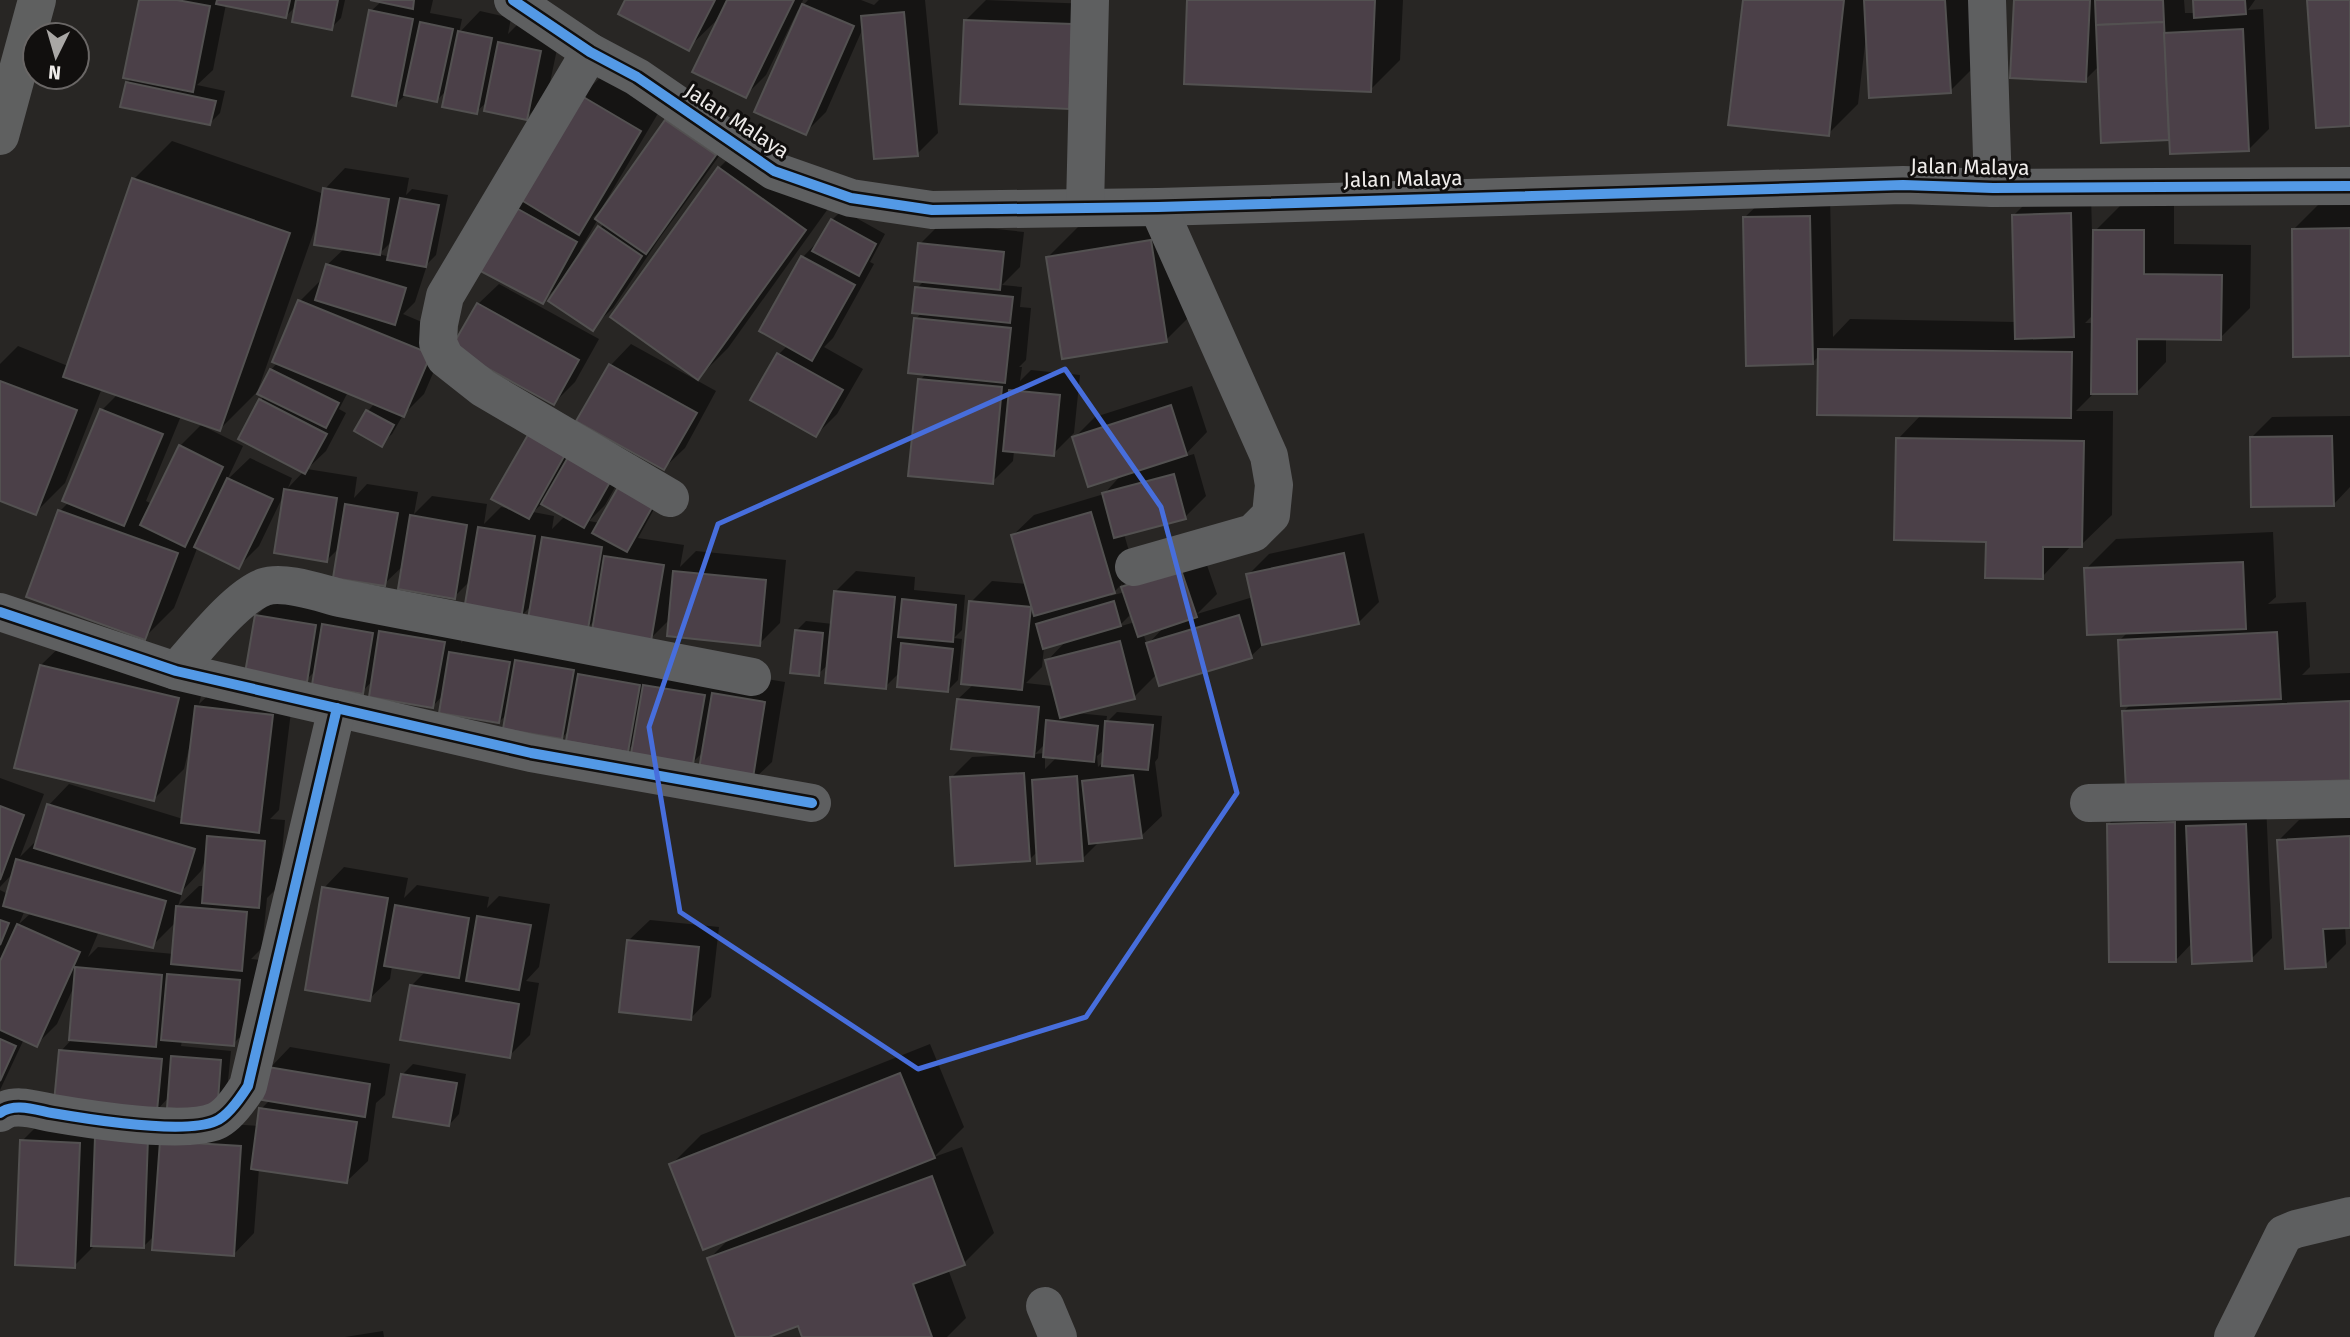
<svg xmlns="http://www.w3.org/2000/svg" width="2350" height="1337" font-family="'Fira Sans',sans-serif">
<rect width="100%" height="100%" fill="#282624"/>
<g fill="#0007" fill-rule="evenodd">
<polygon points="140,0 345,0 341,18 331,28 297,5 286,16 226,4 213,70 197,85 225,91 220,113 210,123 127,83 132,78"/>
<polygon points="379,0 433,0 430,13 462,19 459,33 480,11 511,18 508,34 520,22 561,30 547,97 526,118 488,101 476,112 448,89 437,100 406,94 396,104 371,11 382,1"/>
<polygon points="627,0 803,0 799,10 808,0 861,0 874,5 879,0 925,0 938,133 917,154 863,28 826,112 806,132 801,12 798,10 766,75 745,96 720,17 688,48"/>
<polygon points="986,0 1092,4 1089,86 966,20"/>
<polygon points="1189,0 1403,0 1400,60 1370,90"/>
<polygon points="1744,0 1977,0 1980,61 1950,91 1866,36 1858,104 1828,134"/>
<polygon points="2016,0 2184,0 2185,13 2196,13 2195,0 2255,0 2248,10 2263,9 2269,129 2248,150 2171,138 2103,141 2099,66 2085,80"/>
<path d="M602 76 660 110 603 206 605 207 666 121 687 100 735 134 659 239 613 308 592 328 556 288 542 302 476 266 581 96ZM601 210 602 211 596 220 593 218ZM598 219 604 223 583 252 580 250Z"/>
<polygon points="749,138 835,199 728,348 698,378 719,168"/>
<path d="M172 141 324 194 325 189 345 168 409 178 406 195 412 189 448 195 436 255 424 267 426 268 415 302 403 314 450 334 424 394 403 415 392 434 381 444 356 430 368 411 375 403 348 392 339 409 346 413 326 451 307 469 357 477 354 498 367 484 418 492 414 514 432 496 487 504 484 524 501 507 512 509 586 432 579 421 611 365 631 344 716 391 685 448 664 468 635 452 605 505 589 521 600 523 663 493 638 538 684 545 680 567 696 551 786 560 780 623 759 644 670 619 650 639 595 620 588 627 532 605 520 617 471 580 454 597 404 565 384 584 340 547 326 561 284 494 259 546 239 566 198 546 174 608 144 638 60 511 69 502 102 410 118 394 102 388 65 483 35 513 0 499V364L18 346 68 366 134 179ZM318 220 345 248 327 265 322 281 321 280 300 301 278 362 271 370 260 391 258 390ZM394 239 390 257 379 254ZM257 392 264 395 240 438 304 471 288 488 292 478 250 458 227 480 243 446 201 425 180 446 152 504 146 501 181 416 220 429ZM543 503 565 516 552 529 554 516 533 512Z"/>
<path d="M2091 193 2092 234 2125 201 2174 200V244L2251 245 2250 308 2220 338H2166V362L2136 393 2095 392 2076 411H2113L2112 515 2081 545H2072L2042 577 1987 540 1898 439 1922 414 1820 355 1812 363 1745 217 1766 197 1830 196 1833 337 1850 319 2016 322 2013 216 2034 195ZM2094 314V323H2085Z"/>
<polygon points="2324,199 2350,199 2350,355 2293,230"/>
<polygon points="842,210 885,234 870,262 874,264 833,338 824,347 863,369 837,414 816,435 779,354 788,345 761,331 803,257 822,237 832,220"/>
<polygon points="1181,211 1196,310 1166,340 1048,257 1078,227"/>
<polygon points="941,223 1024,232 1020,267 1002,285 1022,287 1020,307 1031,308 1026,360 1019,367 1022,367 1020,381 1031,370 1080,375 1074,433 1053,454 1014,451 1013,461 992,482 920,380 927,373 916,319 922,312 917,288 925,280 920,244"/>
<polygon points="499,284 599,339 575,382 554,403 478,304"/>
<path d="M1192 386 1207 432 1183 457 1194 454 1206 496 1185 517 1124 534 1136 575 1201 548 1217 594 1197 614 1253 597 1248 575 1269 554 1364 533 1379 602 1358 623 1265 643 1251 656 1157 674 1134 697 1076 713 1107 716 1106 723 1117 712 1162 716 1158 758 1155 762 1162 816 1141 836 1100 841 1082 859 1038 851 1029 860 951 778 972 757 1010 755 958 699 975 683 971 602 992 581 1027 584 1013 535 1034 515 1104 494 1123 473 1074 438 1095 417ZM1122 584 1125 592 1110 596ZM1132 613 1135 622 1118 627ZM1166 625 1147 645 1143 633ZM1067 640 1047 661 1053 686 1026 683 1042 667 1044 647ZM1046 743 1045 753 1035 754ZM1105 749 1104 761 1098 767 1097 756ZM1045 756 1057 757 1045 769Z"/>
<polygon points="2350,416 2350,487 2333,505 2252,437 2272,417"/>
<polygon points="2273,532 2276,597 2268,604 2306,602 2310,667 2302,675 2350,673 2350,778 2124,711 2131,704 2120,640 2128,632 2086,569 2116,539"/>
<polygon points="856,571 915,577 914,590 965,595 962,630 954,638 962,639 958,680 948,690 900,672 885,687 829,664 818,674 796,631 806,621 833,624 836,591"/>
<polygon points="278,595 464,622 461,643 472,632 785,682 772,762 751,782 704,751 693,762 635,742 628,750 570,729 562,738 508,713 499,722 444,694 433,706 373,680 362,692 316,670 306,680 257,615"/>
<path d="M72 635 208 668 199 704 218 686 293 695 279 810 270 819 285 820 279 886 267 898 262 948 251 959 260 960 254 1023 233 1044 182 1040 181 1046 231 1051 226 1101 169 1097 157 1110 61 1051 73 1038 75 984 57 1024 36 1045 24 1039 0 1090V890L8 894 14 872 0 887V778L44 794 20 857 38 839 49 805 69 784 183 819 192 744H190L184 769 154 799 41 665ZM206 857 205 886H199L178 906 183 890 201 871ZM25 910 32 912 19 924ZM176 922 174 954 98 947 88 957 99 931 152 946Z"/>
<polygon points="2129,803 2266,804 2272,938 2251,959 2193,942 2176,960 2109,824"/>
<polygon points="2350,817 2350,926 2345,926 2346,944 2325,965 2278,841 2299,820"/>
<polygon points="344,867 408,878 404,898 417,885 489,897 487,908 499,896 550,904 539,967 526,981 539,983 530,1035 509,1056 411,986 426,971 392,966 390,979 369,999 324,888"/>
<polygon points="650,920 719,927 711,997 691,1018 629,940"/>
<polygon points="930,1044 964,1127 934,1157 962,1147 994,1233 964,1263 948,1269 966,1318 947,1337 804,1337 799,1324 764,1337 738,1337 709,1259 731,1237 671,1165 701,1135"/>
<polygon points="290,1047 390,1064 385,1095 376,1103 368,1161 347,1181 259,1168 254,1233 234,1254 155,1235 144,1246 95,1245 74,1266 22,1141 43,1120 182,1121 259,1126 261,1109 270,1100 270,1068"/>
<polygon points="413,1064 466,1074 459,1114 449,1125 403,1074"/>
<polygon points="383,1331 384,1337 345,1337"/>
</g>
<g fill="#4b4048" stroke="#535151" stroke-width="2">
<polygon points="139,0 177,0 210,6 193,92 123,78"/>
<polygon points="217,0 290,0 286,18 216,4"/>
<polygon points="296,0 338,0 332,30 292,22"/>
<polygon points="370,0 414,0 413,9"/>
<polygon points="625,0 715,0 689,51 618,14"/>
<polygon points="727,0 794,0 746,98 692,72"/>
<polygon points="1187,0 1375,0 1371,92 1184,84"/>
<polygon points="1743,0 1844,0 1829,136 1728,125"/>
<polygon points="1864,0 1945,0 1951,93 1869,98"/>
<polygon points="2014,0 2090,0 2086,82 2010,78"/>
<polygon points="2095,0 2163,0 2164,22 2096,25"/>
<polygon points="2193,0 2245,0 2246,14 2194,18"/>
<polygon points="2307,0 2350,0 2350,126 2316,128"/>
<polygon points="802,4 854,26 806,135 754,112"/>
<polygon points="369,10 413,19 396,106 352,96"/>
<polygon points="904,12 918,156 874,159 861,16"/>
<polygon points="964,20 1072,24 1069,109 960,104"/>
<polygon points="420,22 453,29 437,102 404,95"/>
<polygon points="2164,22 2169,140 2101,143 2096,25"/>
<polygon points="2243,29 2249,151 2170,154 2164,33"/>
<polygon points="458,31 492,38 477,114 442,107"/>
<polygon points="498,42 541,51 527,120 484,111"/>
<polygon points="126,82 216,101 210,125 120,107"/>
<polygon points="580,95 641,131 579,235 518,198"/>
<polygon points="665,120 716,155 646,254 595,219"/>
<polygon points="718,167 806,230 698,380 610,317"/>
<polygon points="132,178 290,233 220,431 63,377"/>
<polygon points="323,188 389,199 380,255 314,245"/>
<polygon points="400,198 439,205 426,267 387,260"/>
<polygon points="509,204 577,242 543,304 473,267"/>
<polygon points="2071,213 2074,337 2015,339 2012,215"/>
<polygon points="1810,216 1813,364 1746,366 1743,217"/>
<polygon points="831,219 876,244 859,276 812,251"/>
<polygon points="598,226 642,256 593,331 548,301"/>
<polygon points="2350,228 2350,356 2293,357 2292,229"/>
<polygon points="2093,230 2144,230 2144,274 2222,275 2221,340 2137,339 2137,394 2091,394"/>
<polygon points="1151,240 1167,342 1062,359 1046,257"/>
<polygon points="918,243 1004,252 1000,290 914,281"/>
<polygon points="801,256 855,285 812,361 759,331"/>
<polygon points="326,264 406,288 395,325 315,300"/>
<polygon points="915,287 1013,297 1010,323 912,313"/>
<polygon points="298,300 431,354 404,417 272,362"/>
<polygon points="477,303 579,360 554,405 451,348"/>
<polygon points="914,318 1011,328 1005,383 908,373"/>
<polygon points="1818,349 2072,352 2071,418 1817,415"/>
<polygon points="777,353 843,390 816,437 750,400"/>
<polygon points="609,364 697,413 664,470 576,421"/>
<polygon points="270,369 339,403 326,428 257,394"/>
<polygon points="918,379 1002,387 993,484 908,476"/>
<polygon points="0,381 77,410 36,515 0,501"/>
<polygon points="1009,390 1060,395 1054,456 1003,451"/>
<polygon points="259,399 327,434 305,474 238,439"/>
<polygon points="1171,405 1187,455 1088,487 1072,437"/>
<polygon points="100,409 163,434 124,526 62,501"/>
<polygon points="366,410 394,425 382,447 354,431"/>
<polygon points="529,433 566,453 529,519 491,499"/>
<polygon points="2332,436 2334,506 2251,507 2250,437"/>
<polygon points="1896,438 2084,441 2082,547 2043,547 2043,579 1985,578 1986,542 1894,540"/>
<polygon points="179,445 223,467 185,547 140,525"/>
<polygon points="571,452 614,475 584,528 541,504"/>
<polygon points="1174,474 1186,519 1114,538 1102,493"/>
<polygon points="227,478 273,499 239,569 194,547"/>
<polygon points="620,484 654,504 627,552 592,533"/>
<polygon points="284,489 337,498 327,562 274,553"/>
<polygon points="345,504 398,513 385,586 333,578"/>
<polygon points="58,510 178,553 145,640 26,597"/>
<polygon points="1091,512 1115,593 1034,616 1011,535"/>
<polygon points="410,515 467,525 455,599 398,589"/>
<polygon points="478,527 535,536 521,619 464,610"/>
<polygon points="542,537 602,547 588,629 528,619"/>
<polygon points="1344,553 1359,624 1262,645 1246,574"/>
<polygon points="604,556 664,565 651,641 592,631"/>
<polygon points="2243,562 2246,629 2087,635 2084,568"/>
<polygon points="1180,567 1197,617 1138,637 1121,587"/>
<polygon points="673,571 766,580 760,646 667,636"/>
<polygon points="834,591 895,597 886,689 825,683"/>
<polygon points="902,599 956,605 953,642 898,637"/>
<polygon points="969,601 1031,607 1022,690 961,684"/>
<polygon points="1114,601 1121,626 1043,649 1036,624"/>
<polygon points="255,615 316,625 307,682 245,673"/>
<polygon points="1239,615 1252,658 1159,686 1146,643"/>
<polygon points="322,624 373,633 363,694 312,685"/>
<polygon points="795,630 823,633 819,676 790,673"/>
<polygon points="379,631 445,642 433,708 369,697"/>
<polygon points="2277,632 2281,699 2121,706 2118,640"/>
<polygon points="1120,641 1135,699 1060,718 1045,660"/>
<polygon points="901,643 953,649 948,692 897,687"/>
<polygon points="449,652 510,662 499,723 439,713"/>
<polygon points="515,660 574,670 562,739 503,729"/>
<polygon points="40,665 179,698 154,801 14,768"/>
<polygon points="578,674 640,685 628,752 566,741"/>
<polygon points="643,685 705,695 693,764 631,754"/>
<polygon points="712,693 765,702 752,784 698,775"/>
<polygon points="957,699 1039,707 1034,757 951,749"/>
<polygon points="2350,701 2350,780 2126,790 2122,711"/>
<polygon points="195,706 273,715 259,833 181,823"/>
<polygon points="1046,720 1098,726 1094,762 1043,757"/>
<polygon points="1105,721 1153,725 1148,770 1102,766"/>
<polygon points="1024,773 1030,861 955,866 950,777"/>
<polygon points="1133,775 1142,838 1089,844 1082,781"/>
<polygon points="1077,776 1083,861 1037,864 1032,780"/>
<polygon points="47,804 195,849 181,894 34,848"/>
<polygon points="0,806 24,815 0,880"/>
<polygon points="2175,822 2176,962 2109,962 2107,824"/>
<polygon points="2246,824 2252,961 2192,964 2186,826"/>
<polygon points="207,836 265,841 259,908 202,903"/>
<polygon points="2350,836 2350,928 2323,929 2326,967 2285,969 2277,840"/>
<polygon points="16,859 166,901 153,948 3,906"/>
<polygon points="322,887 388,898 370,1001 305,990"/>
<polygon points="395,905 469,918 459,978 384,966"/>
<polygon points="176,906 247,912 242,971 171,964"/>
<polygon points="477,916 531,925 519,990 466,981"/>
<polygon points="0,920 9,923 0,945"/>
<polygon points="17,924 80,952 37,1047 0,1030 0,961"/>
<polygon points="627,940 699,947 691,1020 619,1012"/>
<polygon points="75,967 162,975 156,1047 69,1040"/>
<polygon points="167,974 240,980 234,1046 161,1040"/>
<polygon points="410,985 519,1004 510,1058 400,1040"/>
<polygon points="0,1039 16,1046 0,1081"/>
<polygon points="59,1050 162,1059 157,1111 54,1102"/>
<polygon points="171,1056 221,1060 217,1113 167,1108"/>
<polygon points="268,1067 370,1084 365,1117 262,1100"/>
<polygon points="900,1073 935,1158 703,1250 669,1164"/>
<polygon points="401,1074 457,1083 449,1126 393,1117"/>
<polygon points="259,1108 357,1122 347,1183 251,1169"/>
<polygon points="95,1137 148,1138 144,1248 91,1246"/>
<polygon points="20,1140 80,1143 75,1268 15,1265"/>
<polygon points="160,1141 241,1146 234,1256 152,1250"/>
<polygon points="932,1176 965,1265 913,1284 932,1337 802,1337 798,1326 769,1337 736,1337 707,1258"/>
</g>
<g fill="none" stroke-linecap="round" stroke-linejoin="round">
<g stroke="#5e5f60" stroke-width="38">
<polyline points="513,0 590,52 637,77 774,171 851,198 932,210 1158,207 1903,185 1993,188 2350,186"/>
<polyline points="1987,0 1993,188"/>
<polyline points="590,52 445,296 439,324 438,343 445,358 483,388 670,498"/>
<polyline points="1085,207 1090,0"/>
<polyline points="1134,567 1253,533 1271,515 1274,485 1269,456 1158,207"/>
<polyline points="0,612 176,671 531,753 812,803"/>
<path d="M176 671C197 648 236 597 264 587 284 580 320 593 340 598L752 677"/>
<polyline points="2089,803 2350,799"/>
<path d="M0 1113C14 1102 36 1110 52 1113 87 1119 185 1135 216 1121 228 1116 241 1097 248 1086L337 708"/>
<polyline points="1045,1306 1058,1337"/>
<polyline points="2233,1337 2284,1234 2296,1229 2350,1216"/>
</g>
<polyline stroke="#5f6060" stroke-width="38" points="0,136 37,0"/>
<defs>
<g id="cycleway">
<polyline points="513,0 590,52 637,77 774,171 851,198 932,210 1158,207 1903,185 1993,188 2350,186"/>
<polyline points="0,612 176,671 531,753 812,803"/>
<path d="M0 1113C14 1102 36 1110 52 1113 87 1119 185 1135 216 1121 228 1116 241 1097 248 1086L337 708"/>
</g>
</defs>
<use href="#cycleway" stroke="#110f0e" stroke-width="15"/>
<use href="#cycleway" stroke="#5399e6" stroke-width="10"/>
</g>
<path fill="none" stroke="#476edc" stroke-width="5" stroke-linejoin="round" d="M1065 369 1161 507 1237 793 1086 1017 918 1069 680 912 649 727 718 524Z"/>
<g text-anchor="middle" dominant-baseline="central" stroke-width="6" stroke-linejoin="round" paint-order="stroke">
<g font-size="21" fill="#efecea" stroke="#110f0e">
<text transform="translate(737 121) rotate(33)">Jalan Malaya</text>
<text transform="translate(1970 167) rotate(1)">Jalan Malaya</text>
<text transform="translate(1403 179) rotate(-1)">Jalan Malaya</text>
</g>
</g>
<g transform="translate(56 56) rotate(185)"><circle r="33" fill="#110f0e" stroke="#6a6766" stroke-width="2"/>
<path d="M0-5L12 26L0 18L-12 26Z" fill="#a9a7a5"/>
<text y="-10" font-size="19" font-weight="bold" text-anchor="middle" fill="#efecea">N</text>
</g>
</svg>
